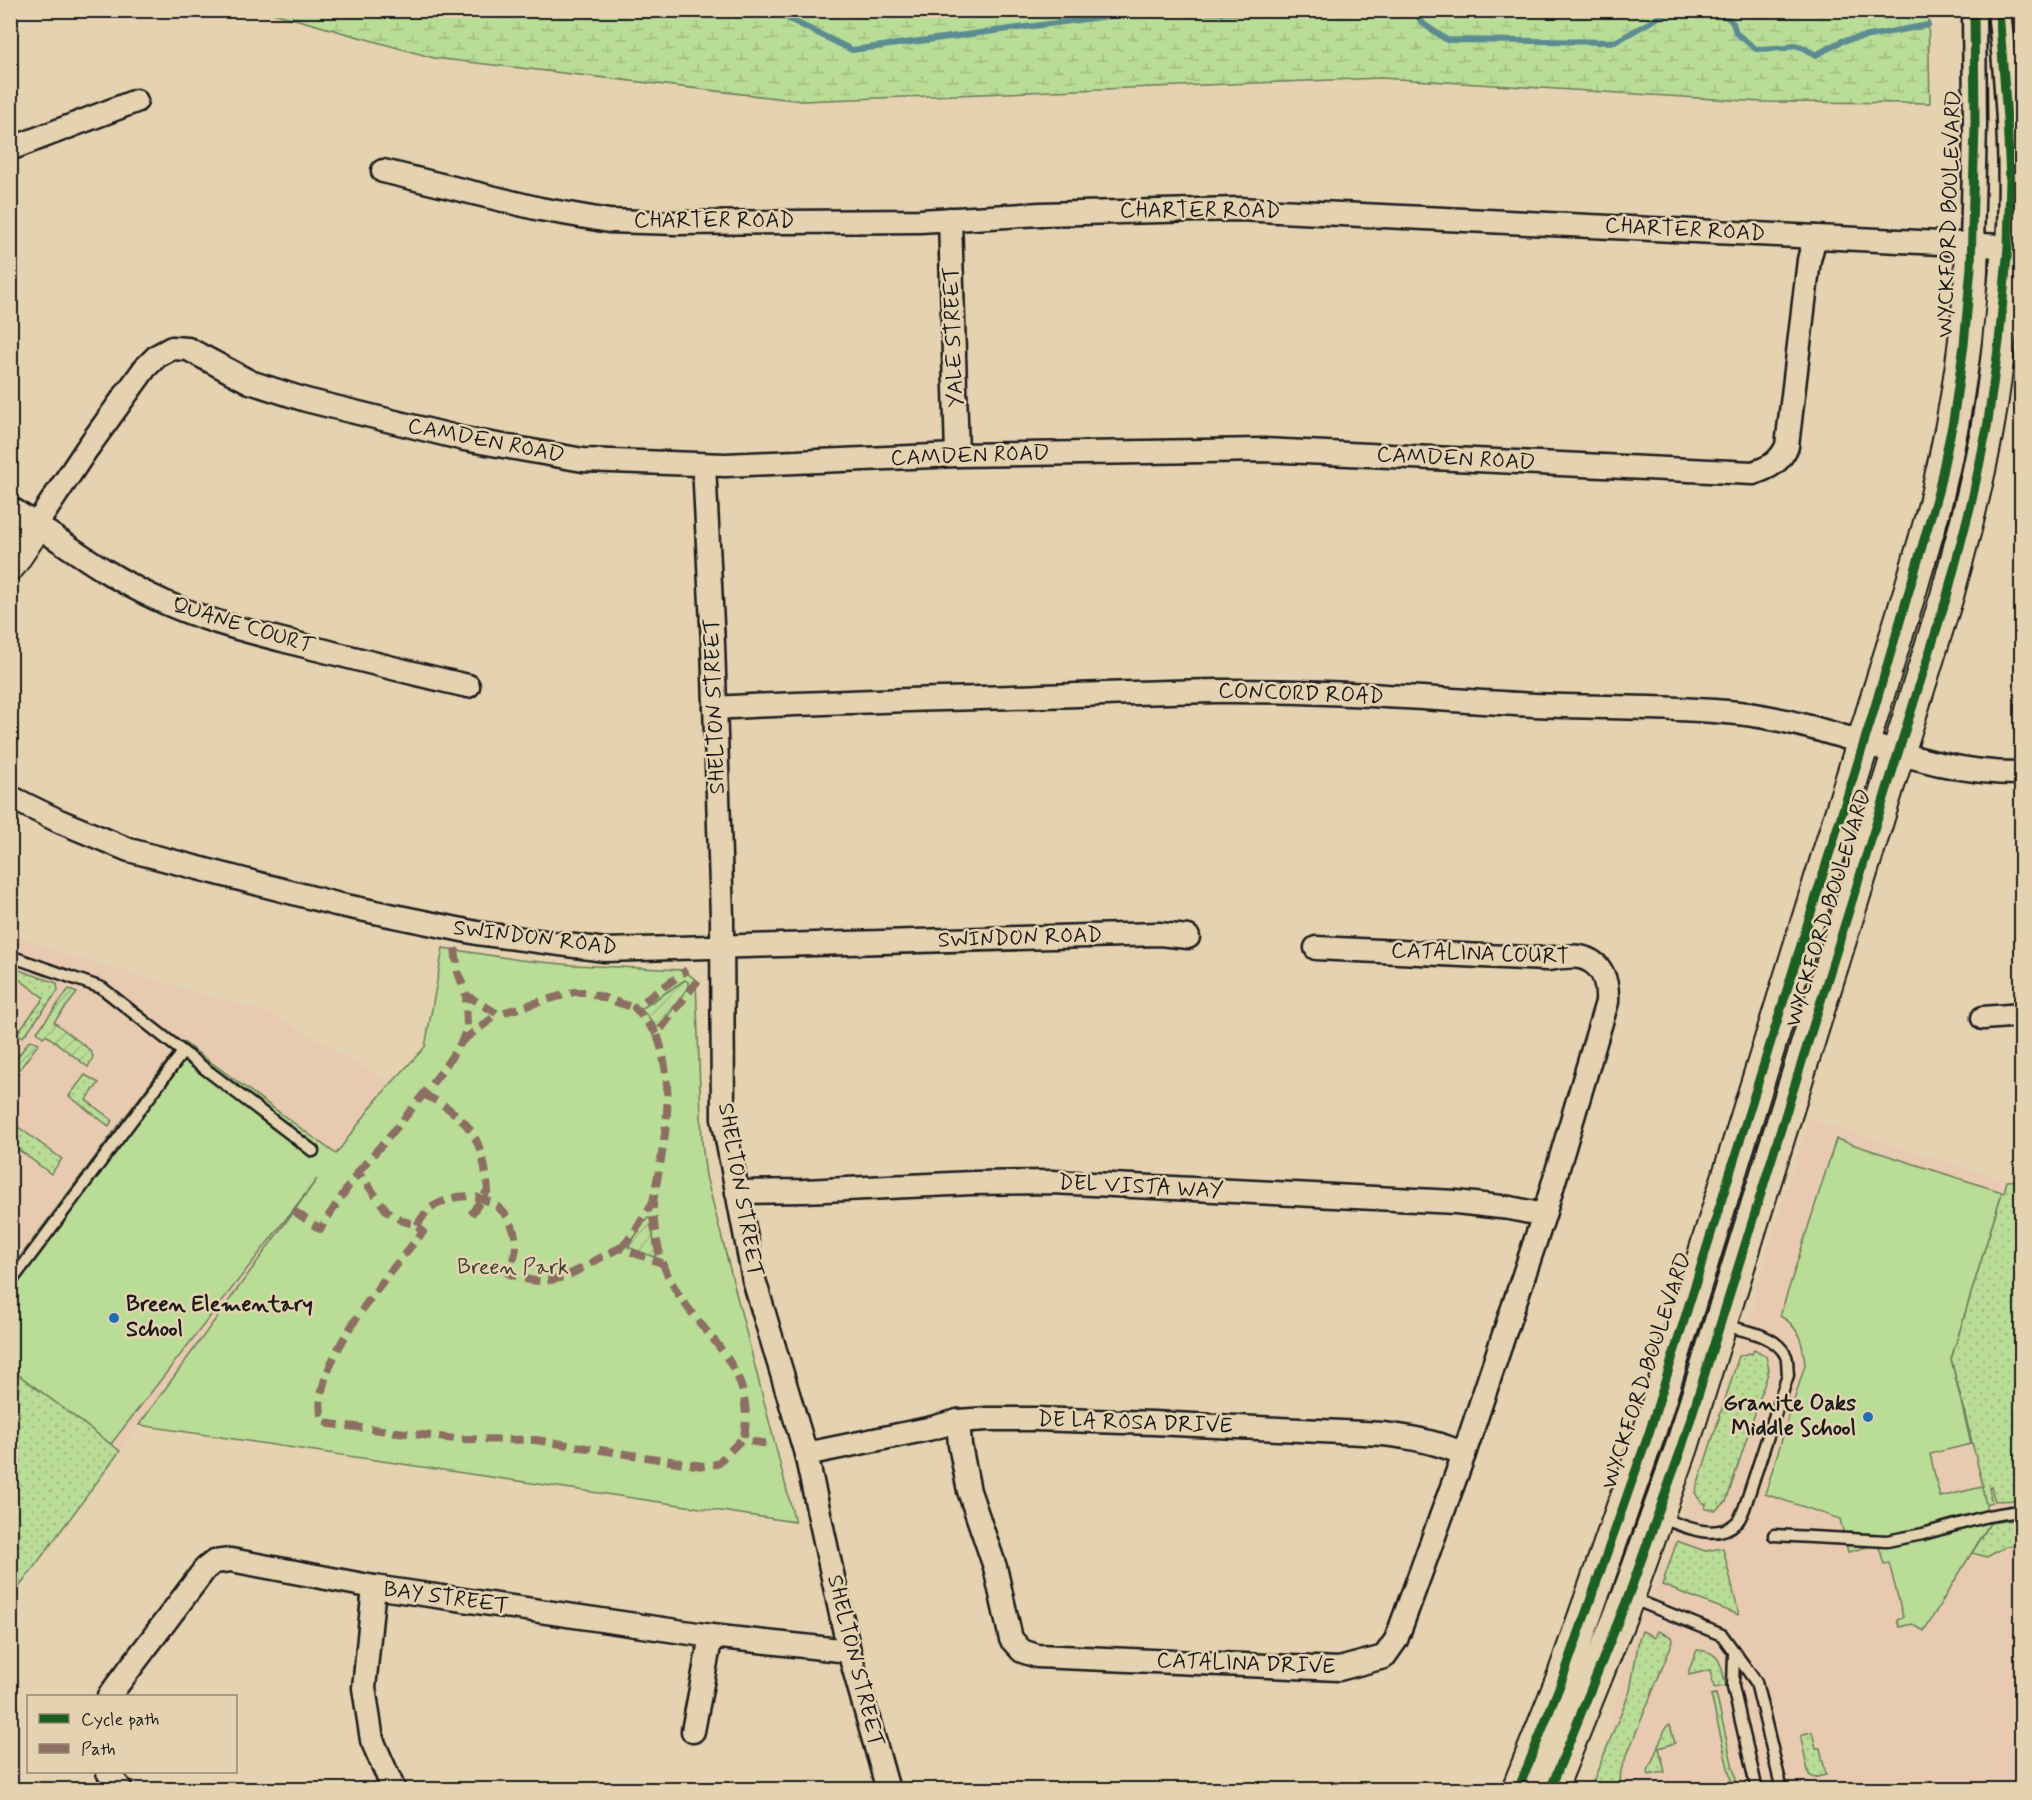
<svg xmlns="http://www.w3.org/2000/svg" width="2032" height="1800" font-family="Mynerve,sans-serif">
<defs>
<pattern id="grass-dots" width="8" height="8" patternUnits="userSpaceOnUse" patternTransform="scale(1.5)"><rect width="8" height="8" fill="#b9dc96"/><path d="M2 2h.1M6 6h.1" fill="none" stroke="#9ebc81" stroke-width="1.8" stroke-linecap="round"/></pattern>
<pattern id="wetland-marsh" width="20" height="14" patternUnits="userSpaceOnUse" patternTransform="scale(1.5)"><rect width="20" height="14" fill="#b9dc96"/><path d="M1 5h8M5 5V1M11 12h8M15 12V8" fill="none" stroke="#9ebc81"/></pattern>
<pattern id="garden-furrows" width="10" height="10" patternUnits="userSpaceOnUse" patternTransform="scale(1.5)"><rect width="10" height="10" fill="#b9dc96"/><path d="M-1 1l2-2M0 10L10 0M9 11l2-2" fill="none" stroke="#9ebc81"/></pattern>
</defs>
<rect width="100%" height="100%" fill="#e4d2b0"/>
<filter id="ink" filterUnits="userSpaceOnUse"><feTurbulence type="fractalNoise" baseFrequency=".0167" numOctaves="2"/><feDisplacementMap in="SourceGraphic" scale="12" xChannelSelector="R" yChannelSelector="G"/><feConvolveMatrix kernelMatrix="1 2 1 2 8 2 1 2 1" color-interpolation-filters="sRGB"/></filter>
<g filter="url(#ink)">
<g fill="#e8cab1">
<polygon points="10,934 64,954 272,1014 392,1083 378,1098 294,1211 120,1451 11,1598"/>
<polygon points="1809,1119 2007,1181 2021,1180 2021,1789 1585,1790 1605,1754 1624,1663 1691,1493 1742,1330 1754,1309 1754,1297"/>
</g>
<g fill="url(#grass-dots)" stroke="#6a7c59" stroke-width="1.5">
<polygon points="10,967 57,983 58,991 23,1037 17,1033 44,998 11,973"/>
<polygon points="85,1075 99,1083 86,1100 112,1120 109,1126 69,1096"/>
<polygon points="10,1121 62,1159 51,1174 11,1144"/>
<polygon points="2021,1180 2021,1500 1995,1501 1991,1487 1989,1488 1992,1502 1985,1504 1982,1487 1983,1486 1951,1359 2002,1192 2004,1192 2007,1181"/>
<polygon points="1754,1349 1766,1356 1769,1370 1726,1502 1716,1510 1705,1509 1706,1504 1701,1502 1695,1493 1739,1356 1749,1353 1752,1354"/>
<polygon points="11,1369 120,1451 11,1598"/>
<polygon points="2014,1520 2021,1522 2021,1546 2007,1546 1987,1557 1972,1553 1990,1523"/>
<polygon points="1677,1541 1705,1551 1723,1548 1739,1615 1662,1585"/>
<polygon points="1642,1631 1655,1637 1658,1631 1672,1637 1673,1641 1621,1770 1620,1782 1606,1785 1606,1789 1590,1789 1630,1691 1639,1639"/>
<path d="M1697 1650C1722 1651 1721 1666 1726 1686L1714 1688 1710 1670 1689 1675V1670Z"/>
<polygon points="1716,1694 1738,1789 1733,1789 1711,1695"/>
<polygon points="1670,1725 1675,1743 1659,1748 1665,1772 1649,1775 1648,1771 1666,1727"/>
<polygon points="1812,1732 1816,1748 1820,1748 1826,1775 1814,1778 1809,1775 1801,1738 1803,1734"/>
</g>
<polygon fill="url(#wetland-marsh)" stroke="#6a7c59" stroke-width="1.5" points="266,11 1928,11 1930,103 1762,102 1381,78 802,101 434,58"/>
<g fill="#b9dc96" stroke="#6a7c59" stroke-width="1.5">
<polygon points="443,948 520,960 573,965 683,970 696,980 702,1143 706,1176 795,1522 139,1425 317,1179 111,1444 11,1369 10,1270 182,1041 336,1154 378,1098 425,1047"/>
<path d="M1836 1139 2002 1192 1951 1359 1971 1444 1930 1454 1940 1497 1982 1487 1990 1523 1924 1631 1912 1624 1899 1627 1897 1619 1903 1617 1889 1563 1884 1564 1878 1544 1848 1552 1840 1519 1765 1494 1805 1365C1803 1345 1800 1326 1780 1316Z"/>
</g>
<g fill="url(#garden-furrows)" stroke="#6a7c59" stroke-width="1.5">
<polygon points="1963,448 1961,492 1948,546 1940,543"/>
<polygon points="1802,969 1810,971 1809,990 1655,1483 1595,1641 1589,1639"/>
<polygon points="685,980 688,982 688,987 661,1026 657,1027 641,1009"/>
<polygon points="69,989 77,993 54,1022 91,1051 93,1057 88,1067 46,1035 43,1037 37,1032"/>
<polygon points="30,1040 39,1043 11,1081 11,1066"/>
<polygon points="647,1218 650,1219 656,1254 654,1257 628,1247"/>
</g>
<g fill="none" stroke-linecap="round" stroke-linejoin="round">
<g stroke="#5c8c91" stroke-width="6">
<polyline points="771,10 852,50 1139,12 1317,13 1318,10"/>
<polyline points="1414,10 1422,23 1447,40 1615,42 1666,13 1675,10"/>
<polyline points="1704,10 1725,15 1733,23 1736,33 1756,49 1786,48 1794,45 1802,47 1816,55 1842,41 1928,25"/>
</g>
<defs>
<g id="lane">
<polyline points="10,956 102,988 183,1052 10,1283"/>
<polyline points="183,1052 313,1151"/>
<path d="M1659 1517C1681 1525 1716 1543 1737 1522 1740 1519 1742 1513 1744 1509L1788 1375C1787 1369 1788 1361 1786 1356 1776 1334 1742 1330 1721 1325"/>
<polyline points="1774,1535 1887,1541 1923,1534 1988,1516 2012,1512 2022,1514"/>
<polyline points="1631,1598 1722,1635 1756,1682 1782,1790"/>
<polyline points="1734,1654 1733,1687 1757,1790"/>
</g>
<g id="street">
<path d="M1999 10C2007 89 2013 168 2008 247"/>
<polyline points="10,149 136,101"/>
<polyline points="383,171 540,209 609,221 676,223 920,221 1041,214 1239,209 2022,247"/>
<polyline points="950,219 957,455"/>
<polyline points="1972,245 1975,126 1974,10"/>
<polyline points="704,465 713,644 722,917 723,1118 754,1280 806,1454 849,1651 888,1790"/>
<path d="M10 508C58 538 102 573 153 597 202 621 256 633 309 647 362 660 414 674 468 686"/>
<path d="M36 525 86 450 145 368 157 356 172 348 188 349 250 382 306 400 464 439 583 460 725 465 957 455 1263 450 1753 473C1769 468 1780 462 1787 446L1809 260 1815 237"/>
<path d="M715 708C814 702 913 700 1012 697 1081 695 1149 692 1217 691 1322 690 1428 699 1534 705 1602 708 1671 706 1738 713 1835 723 1922 775 2022 773"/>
<polyline points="10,797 59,821 129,850 336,904 477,933 605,950 1159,934 1188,937"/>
<polyline points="1983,1018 2022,1015"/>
<polyline points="737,1192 804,1191 972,1183 1052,1182 1456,1202 1510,1208 1544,1215"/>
<path d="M958 1421 960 1445 969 1491 995 1567 1011 1639 1022 1651 1037 1656 1339 1669 1384 1657 1396 1640 1464 1454 1544 1215 1607 1002C1608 982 1603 962 1580 957 1570 955 1556 958 1546 959L1316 948"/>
<path d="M806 1454 928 1429 958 1421 987 1419H1035L1153 1423 1383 1434C1412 1437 1437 1442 1464 1454"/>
<polyline points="374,1587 364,1688 372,1740 394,1790"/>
<polyline points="109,1696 205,1569 214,1562 231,1560 374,1587 711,1636 849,1651"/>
<polyline points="693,1731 711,1636"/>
<polyline points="108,1772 121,1790"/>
</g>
<g id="secondary">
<polyline points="10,564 36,525"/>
<path d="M1518 1790 1564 1675 1649 1433 1911 588C1920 556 1931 523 1938 491 1957 410 1970 327 1972 245"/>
<path d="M1550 1790 1628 1597 1682 1447 1947 596C1962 541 1977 486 1987 430 1998 369 2002 308 2008 247"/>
</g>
</defs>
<use href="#lane" stroke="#1c1c1c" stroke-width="15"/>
<use href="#street" stroke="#1c1c1c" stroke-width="27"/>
<use href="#secondary" stroke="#1c1c1c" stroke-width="36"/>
<use href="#lane" stroke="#e4d2b0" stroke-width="10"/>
<use href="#street" stroke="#e4d2b0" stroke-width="22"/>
<use href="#secondary" stroke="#e4d2b0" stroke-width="32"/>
<g stroke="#8d6e63" stroke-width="8" stroke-dasharray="15 8" stroke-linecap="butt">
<polyline points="455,948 458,972 466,995 498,1014 574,992 586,992 635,1008"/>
<path d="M698 980 657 1034C677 1095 664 1141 653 1202 653 1230 659 1261 673 1285 704 1340 756 1364 744 1437L754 1442 772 1444"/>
<polyline points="657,1034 635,1008 687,970"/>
<polyline points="462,1041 498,1014"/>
<path d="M423 1094C470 1117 483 1139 488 1190L470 1216"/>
<polyline points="358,1172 398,1126 442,1071 462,1041 467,1027 466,995"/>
<path d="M294 1211 320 1229 358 1172 387 1211 403 1221 417 1225 423 1232C392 1269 304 1371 323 1421L330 1424 456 1439 536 1440 703 1466 717 1464 744 1437"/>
<path d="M417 1225C421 1220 424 1214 428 1210 431 1207 436 1205 440 1203 474 1185 516 1205 516 1246 516 1254 511 1265 508 1273 557 1295 579 1266 620 1248L662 1263"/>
<polyline points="620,1248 634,1233 653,1202"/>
</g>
<defs>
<g id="cycleway">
<polyline points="1518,1790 1564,1675 1649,1433 1871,720 1938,492 1953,421 1964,345 1971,267 1975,126 1974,10"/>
<polyline points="1550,1790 1628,1597 1682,1447 1947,596 1972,500 1987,428 1999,342 2008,247 2010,179 2007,119 1999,10"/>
</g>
</defs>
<use href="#cycleway" stroke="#e4d2b0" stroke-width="13"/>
<use href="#cycleway" stroke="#1b5e20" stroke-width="9"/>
</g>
</g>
<g fill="#1f6fb2" stroke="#e4d2b0" stroke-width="2">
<circle cx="114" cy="1318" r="6"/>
<circle cx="1868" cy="1417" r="6"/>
</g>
<g text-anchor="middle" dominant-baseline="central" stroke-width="5" stroke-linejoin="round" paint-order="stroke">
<g font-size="22" fill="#1c1c1c" stroke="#e4d2b0">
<text x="1200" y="211">CHARTER ROAD</text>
<text transform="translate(1950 214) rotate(-88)">WYCKFORD BOULEVARD</text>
<text x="714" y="221">CHARTER ROAD</text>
<text transform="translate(1685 230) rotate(3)">CHARTER ROAD</text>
<text transform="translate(954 337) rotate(-92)">YALE STREET</text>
<text transform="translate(486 441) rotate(11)">CAMDEN ROAD</text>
<text transform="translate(970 456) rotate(-2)">CAMDEN ROAD</text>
<text transform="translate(1456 459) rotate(3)">CAMDEN ROAD</text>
<text transform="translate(243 626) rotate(17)">QUANE COURT</text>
<text transform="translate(1301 694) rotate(2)">CONCORD ROAD</text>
<text transform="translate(715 706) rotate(-92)">SHELTON STREET</text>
<text transform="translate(1829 908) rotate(-73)">WYCKFORD BOULEVARD</text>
<text transform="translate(535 938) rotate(7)">SWINDON ROAD</text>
<text transform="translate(1020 938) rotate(-2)">SWINDON ROAD</text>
<text transform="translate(1480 954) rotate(2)">CATALINA COURT</text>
<text transform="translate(1141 1187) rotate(3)">DEL VISTA WAY</text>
<text transform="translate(740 1190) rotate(80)">SHELTON STREET</text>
<text transform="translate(1647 1371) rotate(-72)">WYCKFORD BOULEVARD</text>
<text transform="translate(1135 1423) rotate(2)">DE LA ROSA DRIVE</text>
<text transform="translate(446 1598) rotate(8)">BAY STREET</text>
<text transform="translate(855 1661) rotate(76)">SHELTON STREET</text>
<text transform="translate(1246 1664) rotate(2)">CATALINA DRIVE</text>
</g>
<g font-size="22" fill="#3b4234" stroke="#e4d2b0">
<text x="513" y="1268">Breen Park</text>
</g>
<g font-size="22" font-weight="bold" fill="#1c1c1c" stroke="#e4d2b0" text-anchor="start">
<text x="126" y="1305">Breen Elementary<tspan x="126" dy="25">School</tspan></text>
<text x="1856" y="1404" text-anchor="end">Granite Oaks<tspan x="1856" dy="25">Middle School</tspan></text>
</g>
</g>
<rect width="2032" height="1800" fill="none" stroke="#e4d2b0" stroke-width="36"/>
<rect x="18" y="18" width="1996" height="1764" fill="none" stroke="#1c1c1c" stroke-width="2" filter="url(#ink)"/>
<rect x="27" y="1695" width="210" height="78" fill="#e4d2b0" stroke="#948975" stroke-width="1.5"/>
<rect x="39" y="1714" width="30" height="9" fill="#1b5e20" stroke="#948975" stroke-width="1.5"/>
<text x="81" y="1725" font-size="18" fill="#1c1c1c">Cycle path</text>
<rect x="39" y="1744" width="30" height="9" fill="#8d6e63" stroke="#948975" stroke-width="1.5"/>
<text x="81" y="1755" font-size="18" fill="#1c1c1c">Path</text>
</svg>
